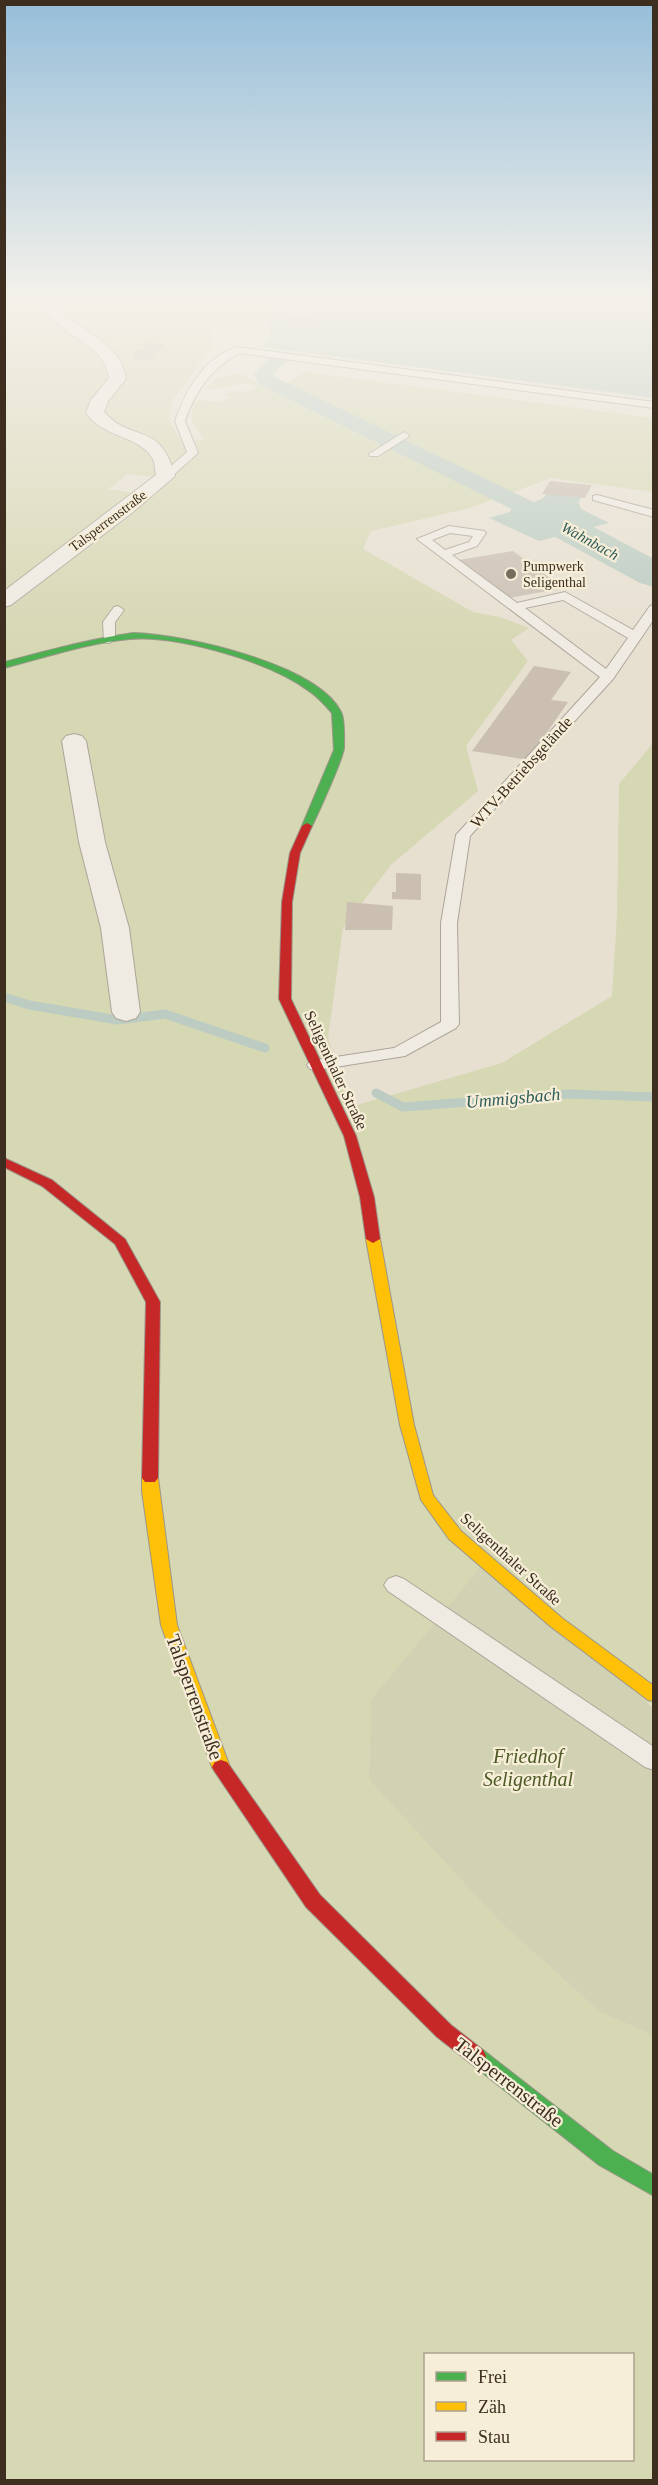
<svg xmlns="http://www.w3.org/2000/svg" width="658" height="2485" font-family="'Times New Roman',serif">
<rect width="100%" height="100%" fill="#e7e0d1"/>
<path fill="#d6d7b3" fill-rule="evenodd" d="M5 298H272L268 321H212L214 348 204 358 173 400 168 419 182 441 204 440 192 421V409L198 400 216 402 231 398 228 394 229 392 249 391 256 387C244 379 223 390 207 389L216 378 239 373 274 391 305 372 653 418V492L551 478 470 508 371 531 363 549 473 612 499 617 529 628 511 640 528 661 466 746 478 791 391 865 343 928 328 1038 350 1107 502 1063 612 996 617 916 619 784 653 743V1703L371 1700 369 1778 499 1921 600 2012 653 2035V2480H5ZM128 474 162 478 141 494 108 489ZM426 2354H632V2460H426Z"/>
<polygon fill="#d1d1b3" points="485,1562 653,1708 653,2035 600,2012 499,1921 369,1779 371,1700"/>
<g fill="#bcccc2">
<polygon points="272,298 653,298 653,398 262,347 270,340 268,321"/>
<polygon points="510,495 531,504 549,495 576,497 581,509 609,523 539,541 489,518 510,512 513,506 497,499"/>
</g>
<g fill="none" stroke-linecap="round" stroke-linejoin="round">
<g stroke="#bcccc2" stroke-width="9">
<polyline points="4,997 29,1005 118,1020 165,1014 265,1048"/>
<polyline points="376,1093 403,1107 569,1094 654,1097"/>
</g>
<polygon fill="#bcccc2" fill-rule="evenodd" points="278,355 285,357 287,361 273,374 275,377 558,514 561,519 558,524 550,526 542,524 260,385 254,373 271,357"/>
<polygon fill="#bcccc2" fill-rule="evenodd" points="563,485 576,488 582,496 571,515 654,559 654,587 640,583 537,527 531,519 550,488"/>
</g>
<g fill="#cbbfb2">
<polygon points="313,317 318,324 289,327 286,318"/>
<polygon points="146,343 165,344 163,348 156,352 153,359 132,359 136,350 143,350"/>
<polygon points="550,481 570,483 592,485 585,498 542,494"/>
<polygon points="513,551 564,588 509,598 459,560"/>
<polygon points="534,666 571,672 551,700 568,702 528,760 472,751"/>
<polygon points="396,873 421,874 421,900 392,899 392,892 396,892"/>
<polygon points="347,902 393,906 392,930 345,930"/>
</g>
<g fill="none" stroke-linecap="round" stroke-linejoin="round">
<defs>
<g id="lane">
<path d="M237 347 654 402V408L239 353C210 370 196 390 185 421L198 453 170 478H162V474L187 452 175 421C186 390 203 358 237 347Z"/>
<polygon points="404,432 409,435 408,437 378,456 370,456 369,454"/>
<polygon points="597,495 654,510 654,517 593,500 593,496"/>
<path d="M449 526 484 531 486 533 477 546 452 555 517 603 565 592 633 630 650 606 654 605V619L613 679 470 836 457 923 459 1024 456 1028 405 1056 316 1070 310 1069 307 1065 310 1061 394 1048 441 1022V923L456 835 600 677 417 539ZM450 533 473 536 469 542 445 550 432 540ZM563 600 628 638 606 669 525 608Z"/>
<polygon points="118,606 124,610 115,622 115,639 109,643 104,642 103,622 114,607"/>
<polygon points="396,1576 404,1579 654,1747 654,1770 645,1767 388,1591 384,1585 388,1579"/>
</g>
<g id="street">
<path d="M34 298H51C60 309 70 319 82 327 102 342 122 352 126 379L108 401 104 412C133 444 160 420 175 476L133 512 11 605 4 607V591L156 475C155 469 155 461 151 456 139 437 103 437 86 413L91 400 109 378C106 352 83 344 64 329 53 320 43 309 34 298Z"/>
<polygon points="74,734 82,736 86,741 105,842 129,928 140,1012 136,1018 126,1021 116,1018 112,1012 101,928 79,842 62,741 66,736"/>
</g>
<g id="fast">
<path d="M133 633C182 634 318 664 341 712 345 720 344 739 344 748 343 759 317 816 311 828H303L302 826 334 750 332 713C325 705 318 697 309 691 271 662 178 635 130 639 87 643 46 657 4 668V662C47 651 89 639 133 633Z"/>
<polygon points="476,2047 483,2050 613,2151 654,2175 654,2196 599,2165 469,2062 466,2056 469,2050"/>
</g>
<g id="slow">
<polygon points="373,1235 380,1239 414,1425 433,1495 461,1531 562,1618 654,1686 654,1701 648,1700 550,1626 449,1539 421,1500 400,1425 366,1239"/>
<polygon points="150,1473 155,1474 158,1478 177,1625 230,1767 227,1772 221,1774 215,1772 212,1767 161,1625 142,1491 142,1478 145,1474"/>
</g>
<g id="jam">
<polygon points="307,823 312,826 300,853 292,902 291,999 356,1136 374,1197 380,1239 373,1243 366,1239 360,1197 344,1136 279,999 282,902 290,853 302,826"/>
<polygon points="4,1158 52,1180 125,1239 160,1302 158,1478 155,1482 145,1482 142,1478 146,1302 115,1244 42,1186 4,1167"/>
<polygon points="221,1760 227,1762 320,1895 451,2025 483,2050 486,2056 483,2062 476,2065 469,2062 437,2037 306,1907 215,1772 212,1767 215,1762"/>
</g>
</defs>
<use href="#lane" stroke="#ada599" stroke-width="2"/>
<use href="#street" stroke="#ada599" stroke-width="2"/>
<use href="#fast" stroke="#9c958a" stroke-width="2"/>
<use href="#slow" stroke="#9c958a" stroke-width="2"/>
<use href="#jam" stroke="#9c958a" stroke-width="2"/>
<use href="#lane" fill="#efebe3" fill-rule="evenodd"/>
<use href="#street" fill="#efebe3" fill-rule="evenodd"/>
<use href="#fast" fill="#4caf50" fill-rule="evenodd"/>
<use href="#slow" fill="#ffc107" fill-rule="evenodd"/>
<use href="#jam" fill="#c62828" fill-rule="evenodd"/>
</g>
<linearGradient id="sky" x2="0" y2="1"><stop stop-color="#96bed9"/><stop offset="0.46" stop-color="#f4f1ea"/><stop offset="1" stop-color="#f4f1ea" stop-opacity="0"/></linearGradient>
<rect width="658" height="646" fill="url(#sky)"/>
<circle fill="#786c5e" stroke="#f7eed8" stroke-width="2" cx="511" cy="574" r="6"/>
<g text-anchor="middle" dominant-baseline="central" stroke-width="4.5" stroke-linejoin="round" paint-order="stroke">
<g font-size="14" fill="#3d2e20" stroke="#f7eed8">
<text transform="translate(108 521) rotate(-37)">Talsperrenstraße</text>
</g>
<g font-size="14" fill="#3d2e20" stroke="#f7eed8" text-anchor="start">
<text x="523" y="566">Pumpwerk<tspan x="523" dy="16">Seligenthal</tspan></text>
</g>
<g font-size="15" font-style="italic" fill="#2f5d5a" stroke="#f7eed8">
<text transform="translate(590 541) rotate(29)">Wahnbach</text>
</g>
<g font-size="16" fill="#3d2e20" stroke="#f7eed8">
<text transform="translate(521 772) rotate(-48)">WTV-Betriebsgelände</text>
<text transform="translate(336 1070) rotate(65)">Seligenthaler Straße</text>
<text transform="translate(511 1559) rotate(42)">Seligenthaler Straße</text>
</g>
<g font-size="18" font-style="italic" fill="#2f5d5a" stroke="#f7eed8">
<text transform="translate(513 1098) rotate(-5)">Ummigsbach</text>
</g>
<g font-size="20" fill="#3d2e20" stroke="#f7eed8">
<text transform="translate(195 1697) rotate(70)">Talsperrenstraße</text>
<text transform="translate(509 2082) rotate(38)">Talsperrenstraße</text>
</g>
<g font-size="20" font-style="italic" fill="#4d5a26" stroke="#f7eed8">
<text x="528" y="1756">Friedhof<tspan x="528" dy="23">Seligenthal</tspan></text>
</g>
</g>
<rect width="658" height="2485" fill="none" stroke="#3d2e20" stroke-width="12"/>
<rect x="424" y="2353" width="210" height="108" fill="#f7eed8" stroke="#ada18e" stroke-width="1.5"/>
<rect x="436" y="2372" width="30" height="9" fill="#4caf50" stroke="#ada18e" stroke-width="1.5"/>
<text x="478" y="2383" font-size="18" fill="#3d2e20">Frei</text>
<rect x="436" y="2402" width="30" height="9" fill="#ffc107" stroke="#ada18e" stroke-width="1.5"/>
<text x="478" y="2413" font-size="18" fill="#3d2e20">Zäh</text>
<rect x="436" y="2432" width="30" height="9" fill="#c62828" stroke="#ada18e" stroke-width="1.5"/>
<text x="478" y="2443" font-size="18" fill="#3d2e20">Stau</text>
</svg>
